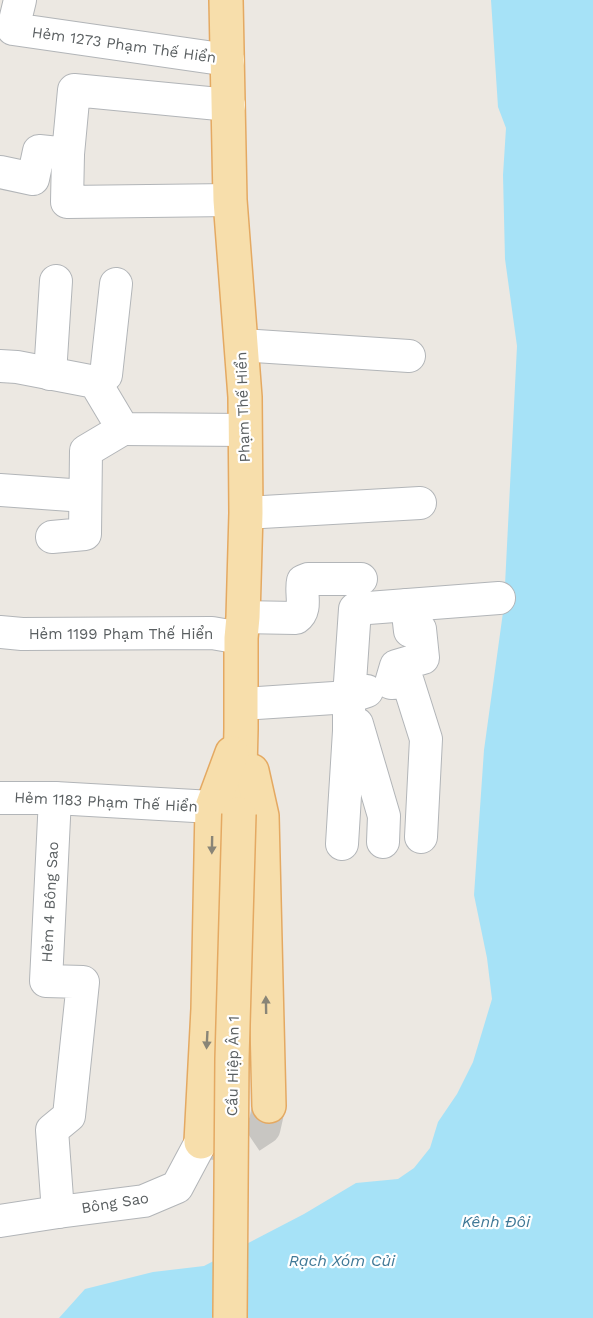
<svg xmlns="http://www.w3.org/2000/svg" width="593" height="1318" font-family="'Work Sans',sans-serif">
<rect width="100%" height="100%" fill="#ece8e2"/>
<polygon fill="#a6e2f7" points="491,0 593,0 593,1318 59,1318 85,1289 153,1272 204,1266 304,1214 356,1183 398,1179 414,1168 430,1148 438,1122 457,1094 473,1062 492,999 487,958 474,895 484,750 504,605 517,346 505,259 503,175 506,128 498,107"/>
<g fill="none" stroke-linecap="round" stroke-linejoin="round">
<polyline stroke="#c8c6c2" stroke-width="33" stroke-dasharray="33 16" stroke-linecap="butt" points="203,1142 218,1144 243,1142 264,1128 269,1106"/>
<defs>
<g id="minor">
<polyline points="20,0 13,29 228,60"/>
<polyline points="68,154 67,202 230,200"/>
<polyline points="0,172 33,179 39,151 68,154 74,90 229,105"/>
<polyline points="241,345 409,356"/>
<polyline points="0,366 17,367 95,382 123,429 245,430"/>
<polyline points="50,374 56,281"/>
<polyline points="95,382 106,375 116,284"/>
<polyline points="0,490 85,496"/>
<polyline points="246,513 420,503"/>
<polyline points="52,537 85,534 86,451 123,429"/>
<polyline points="407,605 410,631 420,629 423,658 396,666 391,683 408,682 426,739 421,837"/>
<path d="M243 617 296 618C308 610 300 593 303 581L308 579H361"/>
<polyline points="0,632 22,634 212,633 241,638"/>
<polyline points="242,704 349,697 367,691"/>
<polyline points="357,724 384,816 383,842"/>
<polyline points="0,798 55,798 212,807"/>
<polyline points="55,798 46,981 83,982 69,1116 52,1130 58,1212"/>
<polyline points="342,844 349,731 349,697 355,609 499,598"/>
<polyline points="0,1221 58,1212 144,1201 177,1187 201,1142"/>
</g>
<g id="major">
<polyline points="226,0 230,200 245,397 246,513 243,617 241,638 241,729 239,814"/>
<polyline points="252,771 262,816 269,1106"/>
<polyline points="201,1142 208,1009 212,807 232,753"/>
</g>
</defs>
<use href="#minor" stroke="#b2b5b8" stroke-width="34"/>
<use href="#major" stroke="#e4a962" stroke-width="36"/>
<use href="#minor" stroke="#fff" stroke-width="32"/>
<use href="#major" stroke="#f7deab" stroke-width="33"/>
<defs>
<polyline id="major-bridge" points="230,1318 232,1059 239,814"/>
</defs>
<use href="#major-bridge" stroke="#e4a962" stroke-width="36" stroke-linecap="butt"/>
<use href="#major-bridge" stroke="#f7deab" stroke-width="33"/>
</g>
<defs><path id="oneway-solid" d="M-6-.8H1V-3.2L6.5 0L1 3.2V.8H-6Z" transform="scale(1.5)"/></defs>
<g fill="#898577">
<use href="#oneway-solid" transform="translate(212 845) rotate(91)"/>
<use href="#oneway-solid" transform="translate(266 1005) rotate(-91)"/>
<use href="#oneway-solid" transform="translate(207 1040) rotate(93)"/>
</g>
<g text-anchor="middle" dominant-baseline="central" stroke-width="4.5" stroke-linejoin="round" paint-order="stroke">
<g font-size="15" fill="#5a5f61" stroke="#fff">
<text transform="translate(124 45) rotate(8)">Hẻm 1273 Phạm Thế Hiển</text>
<text transform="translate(243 407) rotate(-92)">Phạm Thế Hiển</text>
<text x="121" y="634">Hẻm 1199 Phạm Thế Hiển</text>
<text transform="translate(106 802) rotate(3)">Hẻm 1183 Phạm Thế Hiển</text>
<text transform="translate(50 902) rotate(-87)">Hẻm 4 Bông Sao</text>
<text transform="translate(233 1066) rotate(-89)">Cầu Hiệp Ân 1</text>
<text transform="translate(115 1203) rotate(-9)">Bông Sao</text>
</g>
<g font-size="16" font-style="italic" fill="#407997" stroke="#fff">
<text x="496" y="1221">Kênh Đôi</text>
<text x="342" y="1260">Rạch Xóm Củi</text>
</g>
</g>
</svg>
